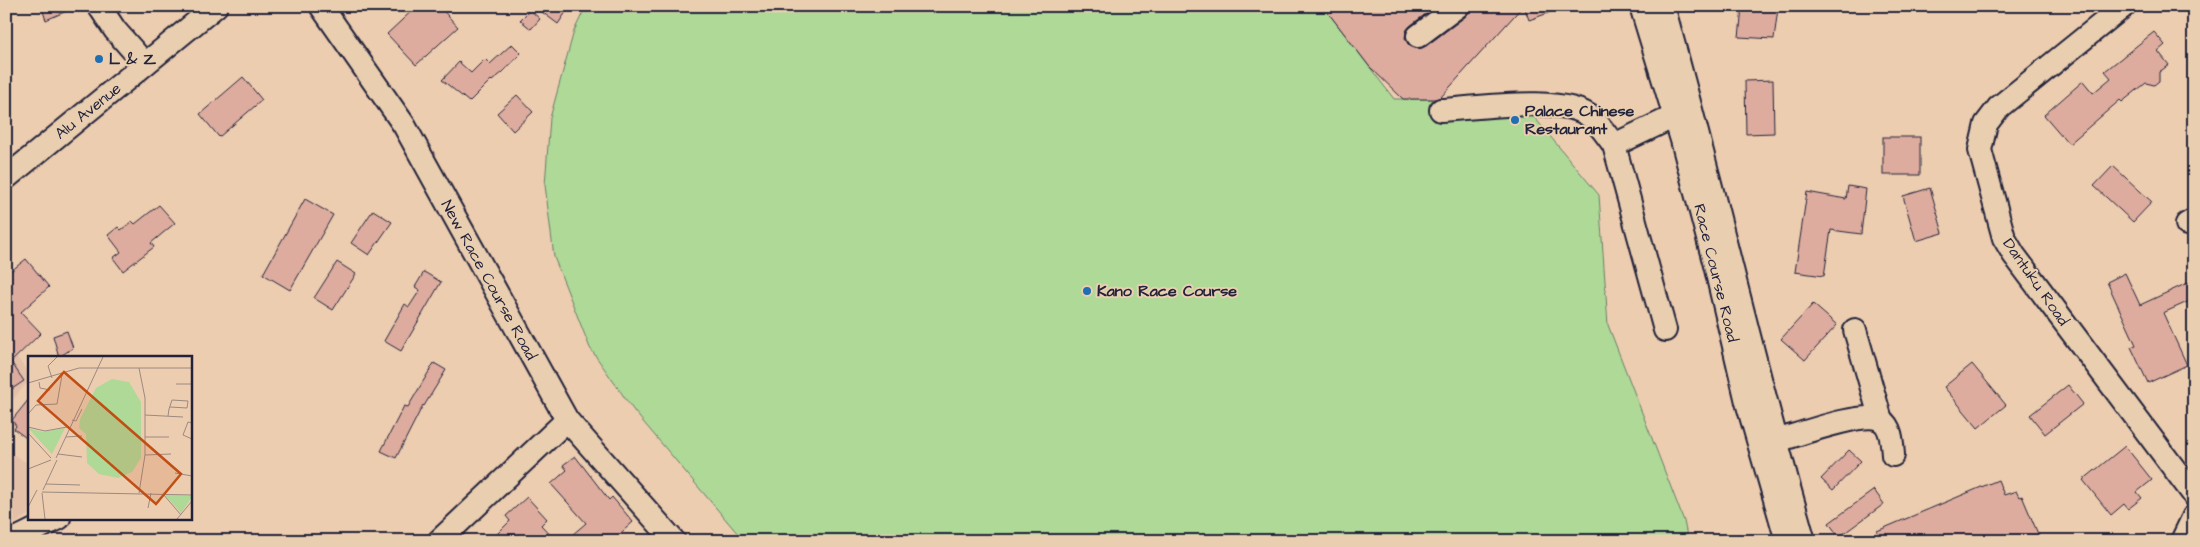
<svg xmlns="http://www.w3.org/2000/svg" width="2200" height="547" font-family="'Architects Daughter',sans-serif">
<rect width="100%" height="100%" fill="#edcdb0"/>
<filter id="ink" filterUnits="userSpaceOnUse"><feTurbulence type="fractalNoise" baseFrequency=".02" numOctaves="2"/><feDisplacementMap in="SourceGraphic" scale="10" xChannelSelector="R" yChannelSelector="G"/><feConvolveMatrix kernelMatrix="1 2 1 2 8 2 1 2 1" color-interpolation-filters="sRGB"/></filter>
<g filter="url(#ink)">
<g fill="#e4c0a9">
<polygon points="6,344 29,373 29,381 6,407"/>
<polygon points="6,450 29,464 29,514 6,529"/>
</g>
<polygon fill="#aed997" stroke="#687e69" points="586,6 1323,6 1394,99 1519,99 1599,195 1608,325 1684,521 1688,541 744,541 634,411 590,348 554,257 545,185 550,118 574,31"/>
<g fill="#ddac9e" stroke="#22223b">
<polygon points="41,6 78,6 46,20"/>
<polygon points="417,6 439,6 458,27 416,65 387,34"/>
<polygon points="534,6 570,6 558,24"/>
<polygon points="1323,6 1436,6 1410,26 1406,31 1405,38 1408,44 1419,49 1426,46 1466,16 1471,6 1523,6 1441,97 1435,99 1403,99 1369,66"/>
<polygon points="1524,6 1562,6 1562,8 1529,20"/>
<polygon points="1778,8 1774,39 1739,37 1742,9"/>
<polygon points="530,10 540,19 531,29 520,20"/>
<polygon points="2154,32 2165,45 2158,51 2169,65 2159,72 2159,81 2154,85 2146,83 2122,102 2120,100 2069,144 2044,115 2083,81 2093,93 2111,78 2105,71"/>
<polygon points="512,44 521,53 503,72 492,81 491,80 469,102 442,80 459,62 471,73 485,59 490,64"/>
<polygon points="243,77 262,100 219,137 200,114"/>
<polygon points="1773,80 1774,133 1746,134 1745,81"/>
<polygon points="517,95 533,112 513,131 497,113"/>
<rect x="1883" y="137" width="37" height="38"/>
<polygon points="2113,166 2152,202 2133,222 2094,186"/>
<polygon points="1848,186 1866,189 1861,234 1831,230 1824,276 1795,272 1807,192 1846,199"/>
<polygon points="1930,188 1943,233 1916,241 1903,196"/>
<polygon points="305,199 333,215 290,290 263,274"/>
<polygon points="159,205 175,223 151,243 154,247 123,271 113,258 121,252 108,235 118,227 121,230 132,221 135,224"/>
<polygon points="373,210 392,222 369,255 351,243"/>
<polygon points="26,259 49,287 21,312 41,333 11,362 24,381 6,393 6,275"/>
<polygon points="337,262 356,274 333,310 314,298"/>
<polygon points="424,272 441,282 401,351 384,341 405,304 409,307 420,290 415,287"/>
<polygon points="2125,273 2140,305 2194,280 2194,299 2163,313 2187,365 2148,383 2131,347 2136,345 2107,282"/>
<polygon points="1813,304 1837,325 1805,360 1781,339"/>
<polygon points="67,331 73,348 59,357 53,336"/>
<polygon points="434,363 446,370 424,406 423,405 396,458 381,451 404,406 408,407"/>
<polygon points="1972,364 2006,405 1978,428 1944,387"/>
<polygon points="2068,385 2083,404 2045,434 2030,415"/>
<polygon points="29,399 29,440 14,429 16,426 12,420"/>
<polygon points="2125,446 2152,480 2137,492 2142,498 2128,509 2124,504 2111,515 2083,480"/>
<polygon points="1849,450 1861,461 1833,490 1821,479"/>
<polygon points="575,456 609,500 612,497 633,522 612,541 565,541 586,523 551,484 567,470 563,465"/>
<polygon points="1998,480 2004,495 2016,491 2019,497 2022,496 2041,541 1881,541 1877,531"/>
<polygon points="1874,490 1884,504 1839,537 1829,523"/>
<polygon points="527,497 547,519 541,525 556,541 490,541 510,521 506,516"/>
</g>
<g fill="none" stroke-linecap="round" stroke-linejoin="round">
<defs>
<g id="minor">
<polyline points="99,6 115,30 145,64"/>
<polyline points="321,6 404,125 567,420 674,541"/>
<polyline points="1641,6 1682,140 1716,269 1747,402 1787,541"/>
<path d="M1663 6C1713 184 1753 364 1804 541"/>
<polyline points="2124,6 1999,107 1986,124 1980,150 2004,238 2014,255 2194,495"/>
<polyline points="1418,36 1458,6"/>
<path d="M1441 110C1476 108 1567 94 1592 118 1600 125 1607 136 1614 145"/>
<polyline points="6,178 216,6"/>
<polyline points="2187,224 2194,220"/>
<polyline points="1665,330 1614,145 1675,116"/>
<polyline points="1855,330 1881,420"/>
<path d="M1776 441C1795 436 1865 410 1881 420 1892 427 1892 444 1893 455"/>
<polyline points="12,541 59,518"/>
<polyline points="439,541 567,420"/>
<polyline points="2182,541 2194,516"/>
</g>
</defs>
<use href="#minor" stroke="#22223b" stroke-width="26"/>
<use href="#minor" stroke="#e9cfb0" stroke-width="22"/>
</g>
</g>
<g fill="#1f6fb2" stroke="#e9cfb0" stroke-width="2">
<circle cx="99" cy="59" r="5"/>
<circle cx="1515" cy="120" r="5"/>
<circle cx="1087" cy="291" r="5"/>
</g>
<g text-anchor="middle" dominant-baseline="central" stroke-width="4" stroke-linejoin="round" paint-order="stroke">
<g font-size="16" font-weight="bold" fill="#22223b" stroke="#e9cfb0" text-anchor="start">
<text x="109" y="59">L &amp; Z</text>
<text x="1525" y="111">Palace Chinese<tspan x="1525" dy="18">Restaurant</tspan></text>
<text x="1097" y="291">Kano Race Course</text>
</g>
<g font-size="16" fill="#22223b" stroke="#e9cfb0">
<text transform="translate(88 111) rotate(-39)">Alu Avenue</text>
<text transform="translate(1716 273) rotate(76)">Race Course Road</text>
<text transform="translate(489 280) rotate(61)">New Race Course Road</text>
<text transform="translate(2036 282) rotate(55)">Dantuku Road</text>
</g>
</g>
<g transform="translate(28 356)">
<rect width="164" height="164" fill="#edcdb0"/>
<path d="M84 23 101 26 113 46V102L104 116 90 122 71 118 59 107 58 78 51 72 52 63 68 32ZM37 72 24 98 0 72 15 76ZM137 139 164 140V141L153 157Z" fill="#aed997"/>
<path fill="none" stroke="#9c8981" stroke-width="1" d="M24 22 20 10 29 1M11 26 12 32 22 34M0 27 51 12H164M148 28H164M0 58 8 49 29 48 34 19M117 59 155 61M140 60 141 53 144 44 160 45 159 52 142 51M44 64 48 65 54 53M164 67 160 66 155 79 164 83M0 71 17 75 39 71M0 77 23 102M38 81 54 80M117 81H141M30 98 54 101M117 99 143 98M28 102 75 1M0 113 23 104M147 117 164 120M18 128 52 129M15 134 29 104M14 136 164 139M14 137 17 163M111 137 117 99V42L111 12M135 138 153 159M0 151 9 134M120 152 123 137M149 163 164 145"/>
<path fill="#c04e15" fill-opacity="0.15" stroke="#c04e15" stroke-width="2.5" d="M36 16 153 118 128 148 10 45Z"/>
<rect width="164" height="164" fill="none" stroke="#22223b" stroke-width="2.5"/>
</g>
<rect width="2200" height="547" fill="none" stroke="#e9cfb0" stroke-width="25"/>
<rect x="12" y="12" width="2175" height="522" fill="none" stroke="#22223b" stroke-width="2" filter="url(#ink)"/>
</svg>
